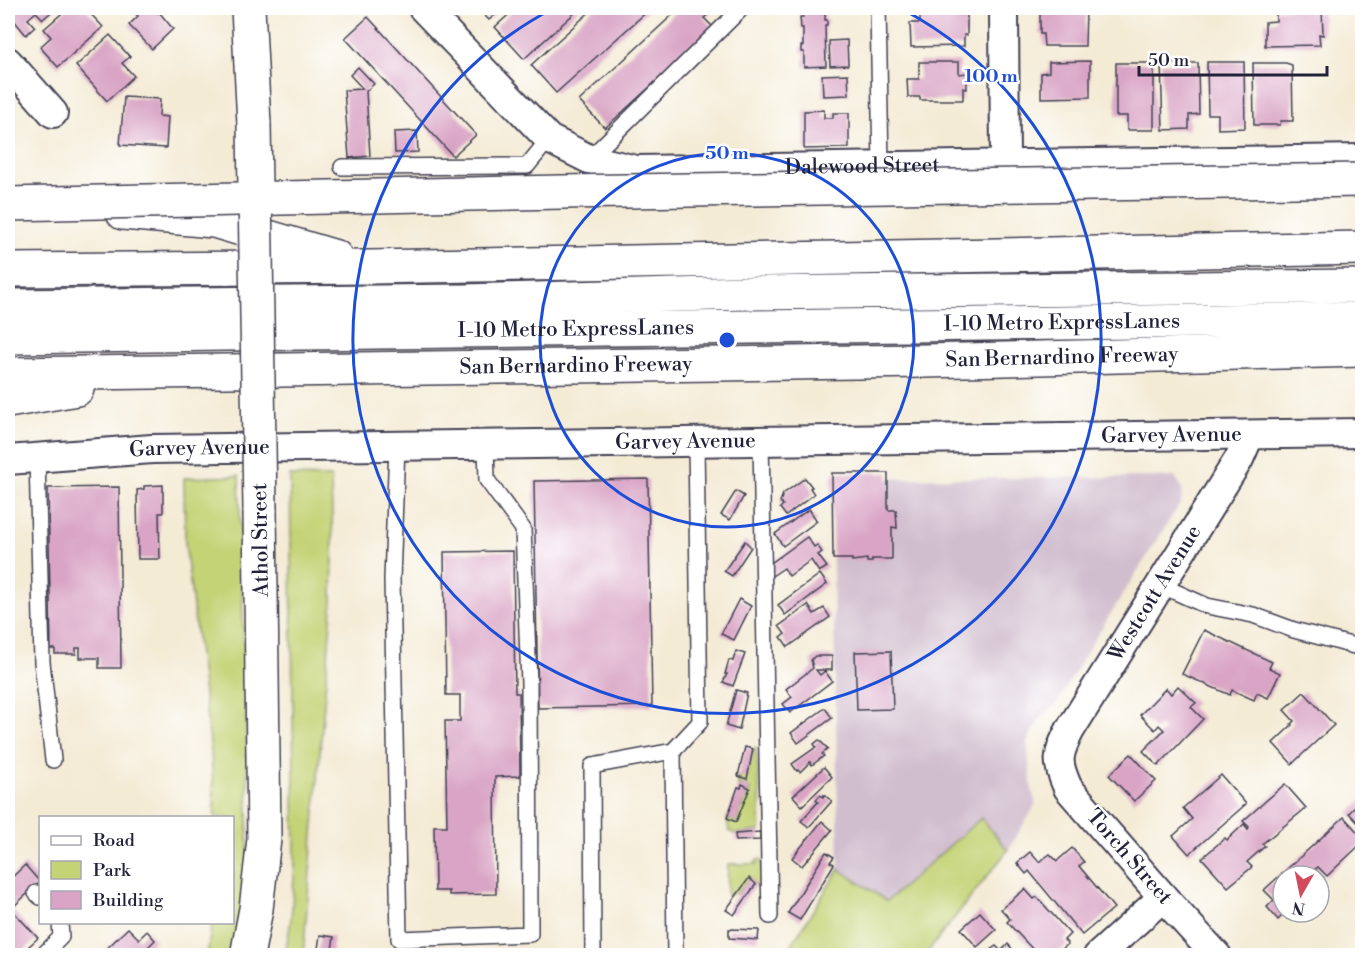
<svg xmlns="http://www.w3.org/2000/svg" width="1370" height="963" font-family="'Libre Bodoni',serif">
<rect width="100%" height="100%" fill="#fff"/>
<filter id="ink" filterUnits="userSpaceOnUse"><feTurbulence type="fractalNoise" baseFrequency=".0167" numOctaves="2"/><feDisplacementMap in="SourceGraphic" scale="12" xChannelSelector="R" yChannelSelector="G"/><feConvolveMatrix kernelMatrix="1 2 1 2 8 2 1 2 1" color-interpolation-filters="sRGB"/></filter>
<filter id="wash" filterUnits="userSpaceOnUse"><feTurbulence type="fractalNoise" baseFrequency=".008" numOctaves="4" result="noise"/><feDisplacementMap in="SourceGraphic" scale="24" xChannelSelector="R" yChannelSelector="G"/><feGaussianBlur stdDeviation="1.35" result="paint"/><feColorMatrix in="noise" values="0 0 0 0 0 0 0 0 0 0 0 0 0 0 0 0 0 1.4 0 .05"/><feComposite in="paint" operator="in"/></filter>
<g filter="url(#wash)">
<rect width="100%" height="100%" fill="#f4ebd5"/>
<polygon fill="#d0bdce" points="1175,477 1183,489 1181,502 1089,648 1057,703 1039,720 1027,742 1032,791 1036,804 1008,850 981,818 887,901 839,869 831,479"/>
<g fill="#c4d376" stroke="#737a58" stroke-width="1.5">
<polygon points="239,476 248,788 248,879 233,955 207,955 212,923 232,922 232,818 215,817 211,751 185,543 184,478"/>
<polygon points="290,476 331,477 333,551 332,608 303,956 285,955 291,920 295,862"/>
<polygon points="756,748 760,795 760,831 735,834 729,831 727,818 736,822 750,789 742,784 741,788 738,787 738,776 747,778 753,749"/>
<polygon points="981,818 1008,850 925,955 785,955 839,869 887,901"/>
<polygon points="757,860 762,860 762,891 749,878 737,894 734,893 727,896 728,864 756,864"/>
</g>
<g id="blocks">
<g fill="#d9a4c5">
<polygon points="8,8 56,8 43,19 36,12 28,19 35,27 26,35 8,13"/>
<polygon points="68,8 85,8 103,27 58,67 40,47 51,37 44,29"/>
<polygon points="130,8 152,8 157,13 159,12 173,29 152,49 129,25 138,16"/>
<polygon points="477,8 503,8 489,20"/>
<polygon points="516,8 580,8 524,59 495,27"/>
<polygon points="594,8 651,8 556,93 531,65"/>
<polygon points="680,8 715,8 704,18 714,28 605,128 579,101"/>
<polygon points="803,8 825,8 825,20 827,20 827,25 825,25 826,66 804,67 804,52 801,52 801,46 803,46 803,28 801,28 800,17 803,17"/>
<polygon points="967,8 967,35 964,35 964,46 911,47 910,23 920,23 920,9"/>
<polygon points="1040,8 1086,8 1085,46 1044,46 1043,34 1040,34"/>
<polygon points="1322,8 1323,35 1319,34 1320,45 1265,46 1265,22 1276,21 1276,9"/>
<polygon points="368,17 476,135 453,156 345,38"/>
<polygon points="110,35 130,57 122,63 134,76 107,101 76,66"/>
<polygon points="847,40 848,65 830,66 829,41"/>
<polygon points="1090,61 1090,97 1041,98 1041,73 1049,72 1049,62"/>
<polygon points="919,62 959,62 959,74 967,73 967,89 963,88 963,100 920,100 920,97 908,97 907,79 919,79"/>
<polygon points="1207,62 1244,62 1245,128 1218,129 1218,114 1208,114"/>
<polygon points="1116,63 1154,63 1154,130 1127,130 1127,116 1116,116"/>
<polygon points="1161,63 1198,63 1199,114 1189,115 1189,129 1163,130"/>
<polygon points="1253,63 1286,63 1292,65 1293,121 1281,121 1280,125 1254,125"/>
<polygon points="358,67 374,84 366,91 370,156 349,158 344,90 363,89 350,75"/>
<polygon points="848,74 849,95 823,96 822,75"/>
<polygon points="124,97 160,99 159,116 168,117 166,148 120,145"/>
<polygon points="8,103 16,113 8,120"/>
<polygon points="824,110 824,118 833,118 833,113 849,113 849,148 804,149 804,111"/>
<polygon points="417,131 418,152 395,153 394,132"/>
<polygon points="832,473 888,473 888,510 896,510 897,528 892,527 892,559 872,559 872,562 867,562 867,559 852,561 852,559 833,559"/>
<polygon points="805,478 812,487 810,488 814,494 786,516 780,508 783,505 780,502 783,494"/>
<polygon points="648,479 652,706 538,708 534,481"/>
<polygon points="163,485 163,513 159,513 160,559 138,559 137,490 144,489 144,486"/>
<polygon points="119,487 121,668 99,668 99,658 80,658 80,648 76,648 76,654 55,654 55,649 51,649 48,488"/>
<polygon points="736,491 744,496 730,520 721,515"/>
<polygon points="809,509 817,521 783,546 775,534"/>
<polygon points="807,537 814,547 817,545 822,552 818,555 827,567 819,572 811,560 789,576 784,568 772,576 769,571 771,563"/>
<polygon points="745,541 751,547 732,576 724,571"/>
<polygon points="513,551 515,693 519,693 520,776 495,777 496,894 449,895 449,891 435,891 434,826 447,826 445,721 460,721 460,695 446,695 444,552"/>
<polygon points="820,574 827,584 785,615 778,605"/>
<polygon points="739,599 751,606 734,640 721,634"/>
<polygon points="808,605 814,614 824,608 830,617 788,647 781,637 785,634 779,626"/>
<polygon points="1204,630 1272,662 1269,668 1280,673 1268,698 1257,693 1254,700 1232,690 1230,695 1182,674"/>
<polygon points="736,651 745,654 733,686 723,682 727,674 725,674 729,660 733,661"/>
<polygon points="891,651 893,709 857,710 855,652"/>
<polygon points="815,656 832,656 832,670 816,670 820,675 825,671 832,681 790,713 783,704 792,697 786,689 813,668 811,660"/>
<polygon points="1178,686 1196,703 1191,707 1203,719 1158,766 1143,751 1164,730 1159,725 1155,730 1140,715 1166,688 1171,694"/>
<polygon points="736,690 747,693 739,730 726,726"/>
<polygon points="1304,692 1334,725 1292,764 1273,743 1292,725 1291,724 1294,721 1284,710"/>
<polygon points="825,708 832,718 798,743 791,733"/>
<polygon points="819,740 828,749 822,754 824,756 812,765 810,762 800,772 798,770 797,771 792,764 816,747 814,744"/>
<polygon points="745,747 753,749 747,779 738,776"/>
<polygon points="1131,754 1156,781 1134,801 1109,775"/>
<polygon points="824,767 832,777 802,806 793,796"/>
<polygon points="1221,775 1246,804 1189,854 1173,836 1192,819 1183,808"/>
<polygon points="742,784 750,788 736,822 727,818 738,787 741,788"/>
<polygon points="1285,784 1306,808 1262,844 1265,846 1247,862 1252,867 1228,887 1202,858 1225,838 1227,840 1244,824 1248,829 1249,827 1243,821"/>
<polygon points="820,795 823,797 824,795 832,801 809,827 801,821 818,802 816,800"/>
<polygon points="1362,800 1362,827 1349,813"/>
<polygon points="1344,817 1362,837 1362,843 1327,876 1318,867 1315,869 1324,878 1319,882 1319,876 1283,876 1283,912 1286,912 1278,920 1267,907 1274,900 1264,890"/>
<polygon points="822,821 832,830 802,866 792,858"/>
<polygon points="760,832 760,840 736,841 735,834"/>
<polygon points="1072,848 1084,862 1079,866 1114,908 1082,935 1029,871 1026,874 1017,863 1030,852 1039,862 1050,854 1057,861"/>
<polygon points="826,852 834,857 830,862 834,864 800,920 788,913"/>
<polygon points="25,865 40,882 11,909 38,938 18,956 8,956 8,881"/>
<polygon points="749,878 756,884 734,915 726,910"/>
<polygon points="1025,889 1034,899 1037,897 1070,934 1064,940 1068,944 1054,956 1039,956 1007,922 1010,919 1001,909"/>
<polygon points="980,912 996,930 977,947 961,929"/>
<polygon points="128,928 139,939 147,931 155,940 147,948 153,956 99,956"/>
<polygon points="729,929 759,930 758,940 729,938"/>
<polygon points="320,935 334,937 331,956 317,956"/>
<polygon points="1008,944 1018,956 981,956 996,946 1001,951"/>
</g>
</g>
</g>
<g filter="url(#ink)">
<use href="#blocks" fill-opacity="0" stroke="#424052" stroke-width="1.5"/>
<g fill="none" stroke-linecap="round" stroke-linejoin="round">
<defs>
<g id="service">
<polyline points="878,8 881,166"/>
<polyline points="589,159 742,8"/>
<polyline points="342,167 527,166 549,139"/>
<polyline points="761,441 770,916"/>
<polyline points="397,446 392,579 399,939 530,934 529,683 523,529 487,480 486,445"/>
<polyline points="37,457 42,662 53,760"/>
<polyline points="1160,585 1207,606 1253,615 1294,630 1362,648"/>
<polyline points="673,751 675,956"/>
<polyline points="36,893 40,897"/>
<polyline points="42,956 61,937 60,922"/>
<polyline points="593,956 592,766 673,751 700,722 696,443"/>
</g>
<g id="minor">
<path id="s1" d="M423 8 549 139 589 159 636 170 1362 159"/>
<polyline points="1004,8 1005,164"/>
<polyline points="8,62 53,113"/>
<path id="s2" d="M8 460 152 449 1362 433"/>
<polyline points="1098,956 1163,897"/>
<path id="s3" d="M1217 956 1163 897 1068 788C1056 762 1057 755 1070 730L1239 459 1249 436"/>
</g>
<g id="tertiary">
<polyline points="248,8 254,124"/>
<polyline points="247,956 256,909 264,839 260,509"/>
</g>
<g id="motorway">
<polyline points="123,213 214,221 336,257"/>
<polyline points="8,270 370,267 1362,248"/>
<polyline points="8,306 464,301 746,293 1362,286"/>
<path id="s4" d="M8 337 1362 319"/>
<path id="s5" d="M8 374 924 361 1362 350"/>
<polyline points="8,401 77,389"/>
</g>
</defs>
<use href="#service" stroke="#424052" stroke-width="18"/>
<use href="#minor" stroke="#424052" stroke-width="32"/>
<use href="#tertiary" stroke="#424052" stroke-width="36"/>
<use href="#motorway" stroke="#424052" stroke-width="36"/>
<use href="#service" stroke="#fff" stroke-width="15"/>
<use href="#minor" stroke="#fff" stroke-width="28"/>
<use href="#tertiary" stroke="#fff" stroke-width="33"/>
<use href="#motorway" stroke="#fff" stroke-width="33"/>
<defs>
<polyline id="tertiary-bridge" points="254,124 260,509"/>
<polyline id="motorway-bridge" points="8,204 562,192 1362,180"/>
</defs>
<use href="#tertiary-bridge" stroke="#424052" stroke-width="36" stroke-linecap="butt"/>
<use href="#motorway-bridge" stroke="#424052" stroke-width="36" stroke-linecap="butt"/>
<use href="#tertiary-bridge" stroke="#fff" stroke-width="33"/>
<use href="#motorway-bridge" stroke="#fff" stroke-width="33"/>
</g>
</g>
<g fill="none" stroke="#1d4ed8" stroke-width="3">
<circle cx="727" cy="340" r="187"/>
<path d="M900 8A374 374 0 1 1 554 8"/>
</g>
<g text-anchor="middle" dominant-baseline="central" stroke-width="5" stroke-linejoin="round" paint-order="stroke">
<g font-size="21" fill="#22223b" stroke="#fff">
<text stroke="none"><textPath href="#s1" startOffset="501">Dalewood Street</textPath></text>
<text stroke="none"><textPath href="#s4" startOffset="1054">I-10 Metro ExpressLanes</textPath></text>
<text stroke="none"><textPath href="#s4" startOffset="568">I-10 Metro ExpressLanes</textPath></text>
<text stroke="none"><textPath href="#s5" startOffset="1054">San Bernardino Freeway</textPath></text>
<text stroke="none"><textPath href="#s5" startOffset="568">San Bernardino Freeway</textPath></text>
<text stroke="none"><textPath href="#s2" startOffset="1164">Garvey Avenue</textPath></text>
<text stroke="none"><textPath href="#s2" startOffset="678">Garvey Avenue</textPath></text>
<text stroke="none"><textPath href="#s2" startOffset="192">Garvey Avenue</textPath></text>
<text transform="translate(261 540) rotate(-91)">Athol Street</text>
<text stroke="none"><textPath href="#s3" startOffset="447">Westcott Avenue</textPath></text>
<text transform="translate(1129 857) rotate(49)">Torch Street</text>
</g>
</g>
<circle cx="727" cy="340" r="9" fill="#1d4ed8" stroke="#fff" stroke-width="3"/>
<g font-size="18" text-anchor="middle" font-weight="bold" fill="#1d4ed8" stroke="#fff" stroke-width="5" stroke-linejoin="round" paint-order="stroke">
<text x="991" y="82">100 m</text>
<text x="727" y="159">50 m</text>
</g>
<rect width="1370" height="963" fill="none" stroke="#fff" stroke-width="30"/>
<rect x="39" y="816" width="195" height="108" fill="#ffffff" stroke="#a7a7b1" stroke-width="1.5"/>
<rect x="51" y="836" width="30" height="9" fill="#ffffff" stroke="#a7a7b1" stroke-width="1.5"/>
<text x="93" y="846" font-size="18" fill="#22223b">Road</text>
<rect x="51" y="861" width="30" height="18" fill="#c4d376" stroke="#a7a7b1" stroke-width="1.5"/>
<text x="93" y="876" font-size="18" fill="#22223b">Park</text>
<rect x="51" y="891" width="30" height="18" fill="#d9a4c5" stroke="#a7a7b1" stroke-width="1.5"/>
<text x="93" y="906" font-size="18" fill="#22223b">Building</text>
<g transform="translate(1301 894) rotate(189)"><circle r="28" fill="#ffffff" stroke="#a7a7b1" stroke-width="1.5"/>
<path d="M0-4.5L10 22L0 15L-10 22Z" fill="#d1495b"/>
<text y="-9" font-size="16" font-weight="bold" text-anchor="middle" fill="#22223b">N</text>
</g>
<path d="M1139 66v9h188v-9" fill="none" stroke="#22223b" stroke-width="3"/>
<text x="1148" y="66" font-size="18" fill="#22223b" stroke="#ffffff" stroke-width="4.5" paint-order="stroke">50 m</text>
</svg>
